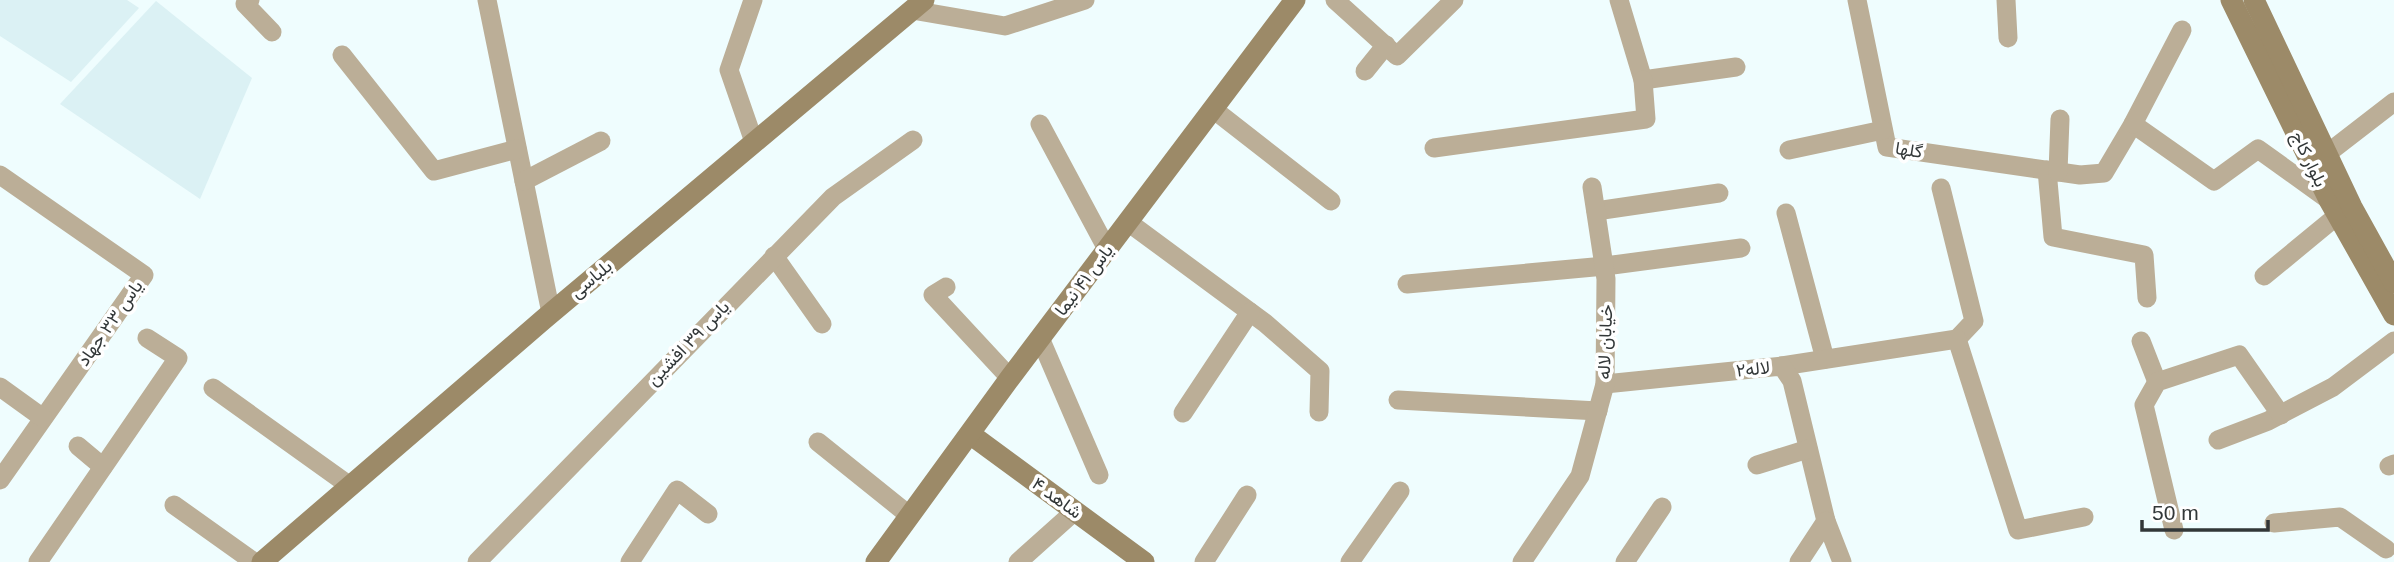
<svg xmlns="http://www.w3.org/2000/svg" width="2394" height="562" font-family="Helvetica,Vazirmatn,sans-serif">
<rect width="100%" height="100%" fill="#effdfe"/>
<g fill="#dbf1f4">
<polygon points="0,0 127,0 139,8 71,82 0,36"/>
<polygon points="156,1 252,78 200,199 60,104"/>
</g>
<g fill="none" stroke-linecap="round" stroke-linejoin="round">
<g stroke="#bbae97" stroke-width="19">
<polyline points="250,0 245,4 272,32"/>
<polyline points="487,0 551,313"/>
<polyline points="753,0 729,70 754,142"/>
<polyline points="1335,0 1397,56 1454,0"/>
<polyline points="1619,0 1643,80 1736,67"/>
<polyline points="1857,0 1887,147 2080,175 2104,173 2133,124 2214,181 2258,149 2329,200"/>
<polyline points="2006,0 2008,38"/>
<polyline points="912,10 1005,26 1085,0"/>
<polyline points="342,55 434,171 517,149"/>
<polyline points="1365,71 1386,45"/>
<polyline points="1213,109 1331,201"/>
<polyline points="1040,124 1107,249"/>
<polyline points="2133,124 2182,30"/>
<polyline points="1434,148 1646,119 1643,80"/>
<polyline points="1789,150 1883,130"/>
<polyline points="2328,153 2394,102"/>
<polyline points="2047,170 2053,237 2144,255 2147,298"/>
<polyline points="2058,172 2060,119"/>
<polyline points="0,175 144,275 0,480"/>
<polyline points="524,181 601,141"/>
<polyline points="1941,188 1974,321 1957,339"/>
<polyline points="1596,211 1719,193"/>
<polyline points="1786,213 1825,359"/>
<polyline points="1128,222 1265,323 1320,371 1319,412"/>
<polyline points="774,256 822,324"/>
<polyline points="2264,276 2338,215"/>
<polyline points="1407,284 1605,266 1741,248"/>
<polyline points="946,287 933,295 1010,378"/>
<polyline points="1040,338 1099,475"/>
<polyline points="2141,341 2157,382"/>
<polyline points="1782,366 1957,339 2018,530 2084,517"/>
<polyline points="1605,384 1782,366 1792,381 1826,521 1842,562"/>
<polyline points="0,387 43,418"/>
<polyline points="213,388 350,486"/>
<polyline points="1398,400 1598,411"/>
<polyline points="1183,413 1250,312"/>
<polyline points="2218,440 2268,421 2333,387 2394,341"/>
<polyline points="818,442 910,516"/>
<polyline points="78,446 103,467"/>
<polyline points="1757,465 1808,449"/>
<polyline points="2389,466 2394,464"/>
<polyline points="174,505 254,562"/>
<polyline points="2274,523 2340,517 2386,549"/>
<polyline points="2174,530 2144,405 2157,382 2239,355 2281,415"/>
<polyline points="38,562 178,358 147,338"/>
<polyline points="477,562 833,197 913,140"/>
<polyline points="630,562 677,490 708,514"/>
<polyline points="1018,562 1075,511"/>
<polyline points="1204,562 1247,495"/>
<polyline points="1350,562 1400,491"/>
<polyline points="1522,562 1580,476 1605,384 1606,279 1592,187"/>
<polyline points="1625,562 1662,507"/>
<polyline points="1799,562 1826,521"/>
</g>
<g stroke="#9c8a68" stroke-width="21">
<polyline points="2231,0 2329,200 2394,315"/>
<polyline points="2254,0 2352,207 2394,283"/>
<polyline points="970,434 1144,562"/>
<polyline points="262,562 544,319 924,0"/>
<polyline points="876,562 1010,378 1295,0"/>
</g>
</g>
<g text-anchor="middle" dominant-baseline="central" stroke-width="7" stroke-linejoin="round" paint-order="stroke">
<g font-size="18" fill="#323738" stroke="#fff">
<text transform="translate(1909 150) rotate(9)">گلها</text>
<text transform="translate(2309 159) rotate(64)">بلوار کاج</text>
<text transform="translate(591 279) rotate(-40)">بلباسی</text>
<text transform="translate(1084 280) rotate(-53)">یاس ۴۱ نیما</text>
<text transform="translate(110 323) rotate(-55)">یاس ۳۳ جهاد</text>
<text transform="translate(1605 342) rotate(-88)">خیابان لاله</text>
<text transform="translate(688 343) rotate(-46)">یاس ۳۹ افشین</text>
<text transform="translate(1753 369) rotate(-6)">لاله۲</text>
<text transform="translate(1057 498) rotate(36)">شاهد ۴</text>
</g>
</g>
<path d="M2142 520v10h126v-10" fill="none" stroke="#323738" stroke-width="3.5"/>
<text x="2152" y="520" font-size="21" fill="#323738" stroke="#ffffff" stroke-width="5" paint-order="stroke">50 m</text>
</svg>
